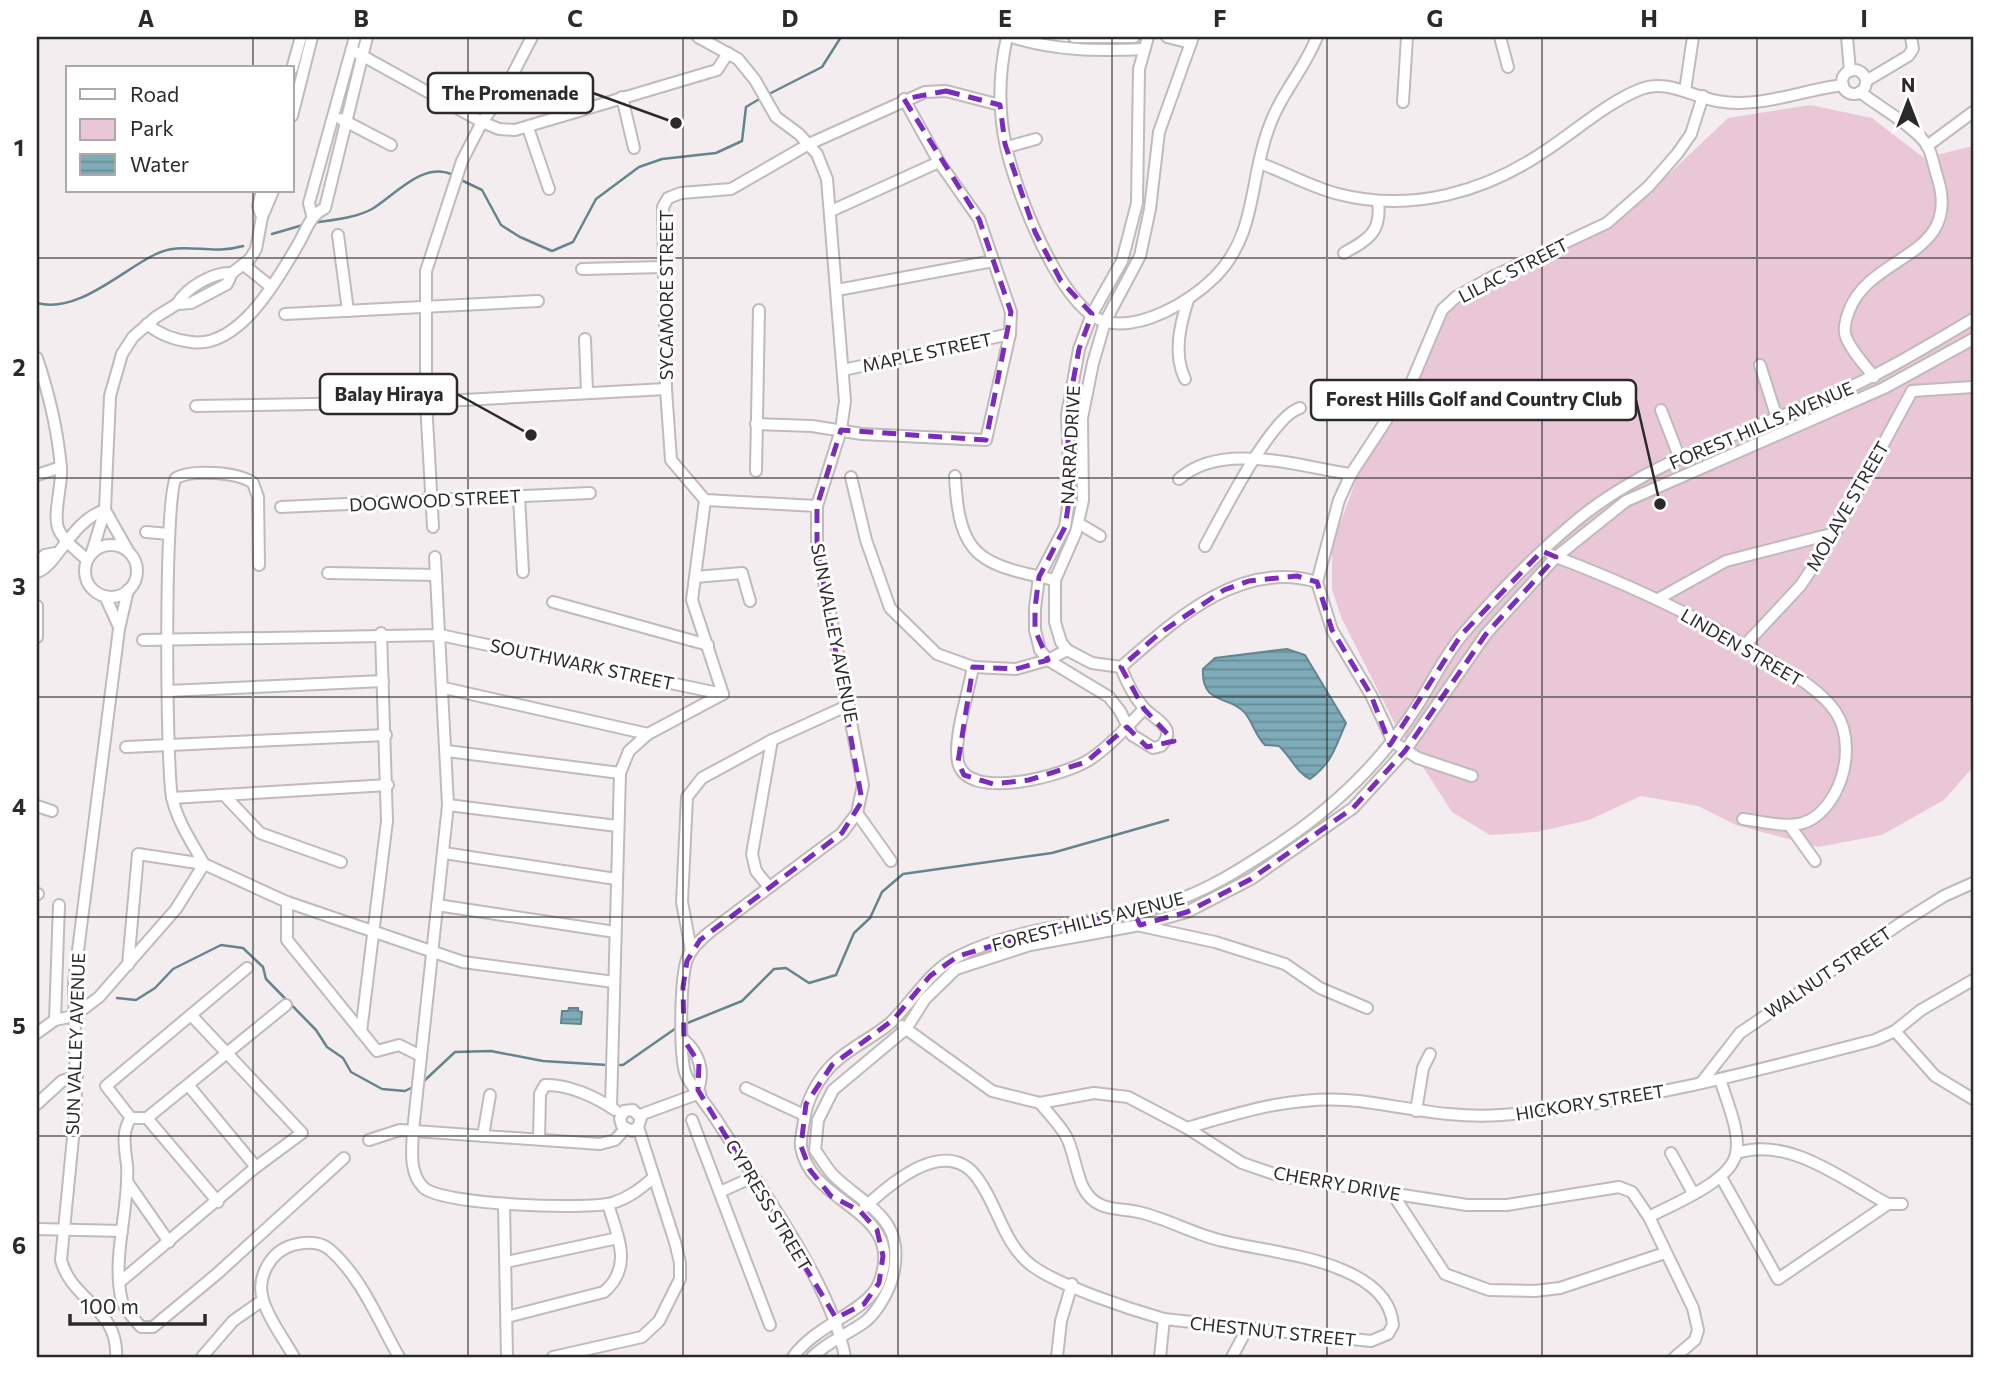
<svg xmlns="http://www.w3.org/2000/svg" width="2010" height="1394" font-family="Commissioner,sans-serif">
<defs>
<pattern id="water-rules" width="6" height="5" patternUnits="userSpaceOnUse" patternTransform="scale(1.75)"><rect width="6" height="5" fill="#7dacb8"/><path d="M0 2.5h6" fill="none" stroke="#678c96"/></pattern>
</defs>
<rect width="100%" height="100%" fill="#f4edf0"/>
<polygon fill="#eac7d7" points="1810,105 1872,118 1924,158 1973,146 1973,767 1944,800 1882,835 1818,847 1736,825 1698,806 1641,796 1589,820 1537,832 1490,835 1452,812 1394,722 1341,617 1332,589 1332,545 1362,464 1416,386 1448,312 1496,278 1614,226 1728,118"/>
<g fill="url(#water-rules)" stroke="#65858d" stroke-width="2">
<path d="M1287 649 1305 655 1346 723C1335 747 1333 762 1310 779 1297 773 1290 756 1279 746L1265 745C1255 735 1253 723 1245 713 1230 695 1201 706 1203 669L1215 658Z"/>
<polygon points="569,1008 578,1008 578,1011 582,1012 581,1024 561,1023 562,1011 568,1011"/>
</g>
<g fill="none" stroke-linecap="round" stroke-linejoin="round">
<g stroke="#65858d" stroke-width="2.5">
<polyline points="767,95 822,67 841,37"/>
<polyline points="459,179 482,190 501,225 520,237 552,251 573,242 596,199 639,167 662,159 716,153 742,141 746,107 761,98"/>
<path d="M313 223C331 220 356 218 372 209 395 195 424 160 453 175"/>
<polyline points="272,234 303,225"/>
<path d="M37 303C77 314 120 272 154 255 182 240 210 256 243 246"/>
<polyline points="117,998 136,1000 155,988 173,969 221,945 243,948 263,967 266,979 316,1030 327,1047 343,1058 351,1072 382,1089 405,1091 415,1086"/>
<polyline points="685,1024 742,1001 774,969 786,968 809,983 836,975 854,933 870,918 882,892 903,874 1052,853 1168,820"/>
<polyline points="614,1065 623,1065 679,1026"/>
<polyline points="424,1081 455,1052 491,1051 543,1061 607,1065"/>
</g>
<defs>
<g id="minor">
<path d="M698 37 738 59 755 80 776 117 799 134 817 154 827 179 845 401 841 430 817 506V545L863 785 857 813 842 833 711 931C701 939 692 947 687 959 680 980 679 1057 686 1075 692 1088 711 1110 719 1124 761 1189 831 1283 845 1357"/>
<path d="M1007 37C999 72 998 106 1005 142 1013 184 1060 311 1106 322 1143 330 1189 302 1215 277 1257 234 1249 182 1268 130 1279 96 1304 70 1317 37"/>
<path d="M1012 37C1055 51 1098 51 1143 49"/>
<polyline points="1074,37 1134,37"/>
<polyline points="1167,37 1191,43"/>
<polyline points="1500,37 1508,67"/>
<polyline points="1847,37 1850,71"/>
<polyline points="352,50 482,122 499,129 515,130 717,70 728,53"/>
<polyline points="292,69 301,37"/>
<circle cx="1854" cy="82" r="12"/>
<polyline points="1866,81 1908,56 1913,49 1911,37"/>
<polyline points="1685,91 1693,37"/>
<path d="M1860 92C1879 107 1914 126 1927 145 1932 153 1934 167 1937 176 1964 258 1870 253 1849 311 1846 318 1843 330 1846 337 1851 351 1865 365 1874 377"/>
<polyline points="622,97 634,148"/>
<polyline points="1403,102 1407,37"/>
<polyline points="292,116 312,37"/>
<polyline points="341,119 391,145"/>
<polyline points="528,128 549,189"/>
<polyline points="1927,146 1973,112"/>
<polyline points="1007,147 1036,139"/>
<path d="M1259 163C1285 172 1311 187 1338 194 1412 213 1486 192 1548 149 1578 129 1608 102 1641 89 1669 78 1697 100 1724 102 1765 107 1802 90 1843 85"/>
<polyline points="262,191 258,206 262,217"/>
<polyline points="831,211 939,162"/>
<polyline points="312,215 309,203 355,37"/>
<polyline points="338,235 348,311"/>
<path d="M1344 253C1369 239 1382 232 1378 201"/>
<polyline points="244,265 270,286"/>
<polyline points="582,269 663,267"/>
<polyline points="837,290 993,261"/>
<path d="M177 304C187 287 213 272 232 273"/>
<polyline points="285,314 538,301"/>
<path d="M147 324C160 335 175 340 191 342 240 349 279 277 300 241 308 226 310 216 325 208L367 37"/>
<polyline points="585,339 587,393"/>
<path d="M37 358C49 394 58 431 61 469 62 486 53 514 58 528 63 541 77 550 87 560"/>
<polyline points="1760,365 1777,418"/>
<polyline points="843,370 1010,334"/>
<path d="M1185 379C1173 354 1180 325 1188 300"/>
<polyline points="1912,391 1973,387"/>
<polyline points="196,406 426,402 666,389"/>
<polyline points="1661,410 1680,459"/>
<polyline points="756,424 812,426 862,434 986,440 1010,334 1011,312 979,219 939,162 904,99"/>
<polyline points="756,471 759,310"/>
<polyline points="37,475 61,467"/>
<path d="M955 476C959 558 979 564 1055 580"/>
<polyline points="851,477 866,540 890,608 937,654 973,667 1016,669 1048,660 1067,650"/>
<path d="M1179 479C1221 440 1300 467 1351 474"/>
<polyline points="519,496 523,572"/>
<polyline points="705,500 692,600 723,694"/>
<polyline points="817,506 705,500 671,460 666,389 663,207 668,198 681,193 731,189 809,144 925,92 946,91 1000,105"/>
<polyline points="281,507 590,493"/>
<polyline points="105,510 127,549"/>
<polyline points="1078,523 1100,536"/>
<polyline points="433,527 426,402 426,271 462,161 482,122 503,93 532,37"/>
<polyline points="146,532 169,534"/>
<circle cx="111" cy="571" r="26"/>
<path d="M1205 546C1221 517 1271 416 1300 408"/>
<polyline points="92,552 105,510 110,396 122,354 133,337 156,317 177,304 191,303 227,284 232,273 250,259 256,249 262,217 273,191"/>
<path d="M1551 555C1626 583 1699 617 1768 659 1791 673 1819 689 1835 711 1851 734 1848 769 1835 793 1811 836 1785 825 1743 819"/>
<path d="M435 557 448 805 413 1131C412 1150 409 1173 423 1187 440 1205 586 1210 612 1203 629 1198 640 1189 653 1178"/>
<polyline points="37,562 45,555 55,553"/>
<path d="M37 572C55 568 72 520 105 510"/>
<polyline points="328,573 436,575"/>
<polyline points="695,577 742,573 750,601"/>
<polyline points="105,596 119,627"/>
<polyline points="1658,599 1726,561 1835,533"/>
<polyline points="553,602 708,645"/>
<polyline points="37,606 37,637"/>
<polyline points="143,640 440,635 723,694"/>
<polyline points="1745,645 1801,585 1835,533 1912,391"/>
<path d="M973 667C969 691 953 738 958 762 967 803 1065 775 1089 760 1110 746 1127 727 1144 709"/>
<path d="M1121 667C1126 681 1133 695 1143 707 1153 719 1179 727 1161 746L1153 748 1132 735 1120 711 1109 697 1048 660 1040 650 1035 630V608L1039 577 1065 527 1070 494 1067 415 1079 349 1092 314 1122 261 1137 203 1139 69 1148 37"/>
<polyline points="1121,667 1092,663 1067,650 1061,642 1055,622 1055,580 1076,532 1083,500 1082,418 1093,363 1105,322 1140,256 1150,209 1159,132 1193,37"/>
<path d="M1121 667C1175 620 1240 559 1317 582"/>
<polyline points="444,688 648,734"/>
<polyline points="168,691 383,681"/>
<polyline points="126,747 386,735"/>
<polyline points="447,751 620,773"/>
<polyline points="1472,776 1418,758 1393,742 1371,695 1332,630 1317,582 1339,500 1351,474 1412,381 1442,310 1456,297 1496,275 1607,223 1649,186 1677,154 1691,134 1703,96"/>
<polyline points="224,795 260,833 341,862"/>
<polyline points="172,798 388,785"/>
<polyline points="448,805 617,826"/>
<polyline points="37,806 52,811"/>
<polyline points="857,813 891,861"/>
<polyline points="1790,826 1815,861"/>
<polyline points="444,853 616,879"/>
<path d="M204 864C192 843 177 821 172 797 166 764 164 496 176 478 192 469 238 472 253 483L258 497 259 565"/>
<polyline points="769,887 756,871 752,854 772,740"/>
<polyline points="37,894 38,894"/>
<polyline points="287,902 287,940 377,1051 399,1045 421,1056"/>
<polyline points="437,905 615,932"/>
<polyline points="1141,926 1215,942 1285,964 1320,988 1367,1008"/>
<polyline points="691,950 682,902 687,797 702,778 772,740 849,705"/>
<polyline points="128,965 138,854 204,864 287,902 463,962 614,982"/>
<polyline points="55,1020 59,905"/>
<polyline points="902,1026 992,1091 1040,1103 1094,1093 1128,1097 1187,1128 1242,1163 1280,1176 1467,1205 1507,1205 1619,1187 1632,1192 1649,1217 1693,1308 1698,1330 1695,1340 1675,1357"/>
<polyline points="1895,1031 1935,1076 1973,1099"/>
<polyline points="361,1032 387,821 381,633"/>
<polyline points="37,1033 55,1020 74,1016 99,997 176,909 204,864"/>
<path d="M684 1040C699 1053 705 1071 698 1090"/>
<polyline points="1701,1083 1740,1033 1901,923 1944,896 1973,883"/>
<polyline points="189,1086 256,1167"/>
<polyline points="746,1088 804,1115"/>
<polyline points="37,1104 62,1081 77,1076"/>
<polyline points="611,1107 620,773 629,751 648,734 723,694"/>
<polyline points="1416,1111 1423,1068 1430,1054"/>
<polyline points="640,1115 700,1093"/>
<path d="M131 1118C121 1131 125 1149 127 1165 130 1209 111 1257 122 1301 125 1310 135 1320 141 1327H153L218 1273 344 1158"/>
<polyline points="147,1118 286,1005"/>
<polyline points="692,1120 770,1325"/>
<path d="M1187 1128C1244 1111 1299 1094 1359 1101 1406 1107 1452 1119 1501 1115 1628 1105 1752 1072 1875 1040L1895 1031 1921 1010 1973 980"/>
<polyline points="483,1136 490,1095"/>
<path d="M539 1139 540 1094 545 1085C568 1084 596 1097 615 1110"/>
<polyline points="369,1140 400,1130 600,1144 615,1140 625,1129"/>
<polyline points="1671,1153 1693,1193"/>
<path d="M1737 1153C1790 1136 1843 1180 1888 1204H1902"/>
<polyline points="1721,1177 1778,1279 1888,1204"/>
<polyline points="128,1183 169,1242"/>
<polyline points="720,1192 753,1177"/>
<polyline points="1392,1193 1445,1274 1489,1290 1535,1291 1560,1288 1665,1253"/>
<polyline points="218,1202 147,1118 131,1118 106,1086 247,968"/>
<polyline points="504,1204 507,1357"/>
<path d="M865 1207C891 1183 947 1134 978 1179 998 1206 1003 1243 1031 1265 1059 1286 1129 1309 1164 1319L1371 1341 1388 1334 1393 1325C1388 1260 1270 1253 1223 1241 1193 1234 1166 1218 1138 1212 1126 1209 1112 1210 1101 1205 1075 1194 1078 1158 1066 1136 1059 1124 1049 1114 1040 1103"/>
<path d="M1649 1217C1673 1204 1730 1182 1736 1154 1741 1132 1726 1100 1720 1079"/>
<polyline points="37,1229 122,1231"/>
<polyline points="506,1262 618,1238"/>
<polyline points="120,1282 256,1167 302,1133 191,1015"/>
<path d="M507 1317 604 1292C634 1266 617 1236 608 1204"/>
<path d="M116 1357C119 1309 71 1300 61 1260L76 1107 74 982 119 629 128 590"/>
<polyline points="202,1357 233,1321 263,1300"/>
<path d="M294 1357C284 1339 269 1320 263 1300 256 1277 271 1251 293 1245 305 1242 319 1241 329 1249 361 1276 379 1322 399 1357"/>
<polyline points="553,1357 642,1337 659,1321 680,1279 680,1263 675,1242 638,1127 641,1118 633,1110 624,1111 620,1119 622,1126 632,1131 638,1127"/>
<path d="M793 1357C815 1325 868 1311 879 1283 908 1209 811 1207 801 1147 800 1139 803 1129 804 1121 806 1101 817 1081 831 1066 847 1049 871 1039 889 1024 913 1002 928 971 959 956 1023 924 1099 925 1166 904 1207 891 1241 869 1276 846 1332 809 1379 765 1415 709 1431 685 1444 656 1463 634 1497 594 1536 554 1577 520 1650 460 1746 433 1832 395 1882 374 1927 346 1973 319"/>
<path d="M812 1357C828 1341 849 1334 866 1321 878 1311 890 1289 893 1275 906 1219 868 1208 834 1176 827 1169 821 1158 815 1150L818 1120 833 1090 906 1029 925 999 956 969 1030 945 1140 925 1187 912 1251 879 1353 808 1405 751 1486 634 1556 557 1626 501 1884 388 1973 339"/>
<polyline points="1057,1357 1061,1321 1072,1284"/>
<polyline points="1160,1357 1164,1319"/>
<polyline points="1232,1357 1247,1329"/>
</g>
</defs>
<use href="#minor" stroke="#c0babc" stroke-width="14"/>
<use href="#minor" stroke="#fff" stroke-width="10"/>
</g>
<path fill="none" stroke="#7b2cbf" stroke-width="5" stroke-dasharray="14 9" stroke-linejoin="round" d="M946 91 1000 105 1005 144 1035 232 1061 281 1092 314 1079 349 1067 415 1070 494 1065 527 1039 577 1035 608V630L1048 660 1016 669 973 667 958 762 964 775 993 784 1029 780 1086 762 1127 727 1147 747 1174 741 1144 709 1121 667 1160 633 1224 590 1249 581 1297 576 1317 582 1332 630 1371 695 1390 745 1461 635 1542 551 1556 557 1486 634 1405 751 1353 808 1251 879 1187 912 1140 925 1134 912 1062 925 958 956 930 976 893 1020 832 1065 806 1104 801 1146 810 1170 831 1196 860 1211 877 1230 883 1256 879 1283 864 1304 836 1318 698 1090 699 1063 684 1040 683 987 687 961 700 940 842 833 862 801 817 545V506L841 430 986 440 1011 312 979 219 904 99Z"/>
<path fill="none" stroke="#2c292a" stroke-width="2" stroke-opacity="0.55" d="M253 37V68M468 37V1357M683 37V1357M898 37V1357M1112 37V1357M1327 37V1357M1542 37V1357M1757 37V1357M253 191V1357M37 258H1973M37 478H1973M37 697H1973M37 917H1973M37 1136H1973"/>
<g text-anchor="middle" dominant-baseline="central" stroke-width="6" stroke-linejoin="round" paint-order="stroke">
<g font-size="18" fill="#2c292a" stroke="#fff">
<text transform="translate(1513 270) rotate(-27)">LILAC STREET</text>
<text transform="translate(666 295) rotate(-90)">SYCAMORE STREET</text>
<text transform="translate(927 352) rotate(-12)">MAPLE STREET</text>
<text transform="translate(1761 425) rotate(-23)">FOREST HILLS AVENUE</text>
<text transform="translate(1070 445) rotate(-87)">NARRA DRIVE</text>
<text transform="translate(435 500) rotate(-3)">DOGWOOD STREET</text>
<text transform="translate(1847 506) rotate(-60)">MOLAVE STREET</text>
<text transform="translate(835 633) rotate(79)">SUN VALLEY AVENUE</text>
<text transform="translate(1742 647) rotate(30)">LINDEN STREET</text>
<text transform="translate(582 664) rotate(12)">SOUTHWARK STREET</text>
<text transform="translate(1088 921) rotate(-14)">FOREST HILLS AVENUE</text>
<text transform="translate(1828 972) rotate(-34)">WALNUT STREET</text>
<text transform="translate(75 1044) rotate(-88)">SUN VALLEY AVENUE</text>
<text transform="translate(1590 1102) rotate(-9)">HICKORY STREET</text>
<text transform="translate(1337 1183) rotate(10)">CHERRY DRIVE</text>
<text transform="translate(769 1205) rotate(59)">CYPRESS STREET</text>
<text transform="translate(1273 1331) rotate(6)">CHESTNUT STREET</text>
</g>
</g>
<path fill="none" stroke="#2c292a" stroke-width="2.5" d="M676 123L593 93M531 435L457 394M1660 504L1636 400"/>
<g fill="#2c292a" stroke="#fff" stroke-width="2.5">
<circle cx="676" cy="123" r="7"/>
<circle cx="531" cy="435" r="7"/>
<circle cx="1660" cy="504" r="7"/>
</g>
<g fill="#fff" stroke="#2c292a" stroke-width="2.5">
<rect x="428" y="73" width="165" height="40" rx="7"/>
<rect x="320" y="374" width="137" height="40" rx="7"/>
<rect x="1311" y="380" width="325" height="40" rx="7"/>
</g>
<g font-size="19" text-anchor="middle" font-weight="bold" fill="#2c292a">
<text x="510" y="100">The Promenade</text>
<text x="389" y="401">Balay Hiraya</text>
<text x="1474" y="406">Forest Hills Golf and Country Club</text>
</g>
<rect width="2010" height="1394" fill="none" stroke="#ffffff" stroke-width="77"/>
<rect x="66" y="66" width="228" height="126" fill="#ffffff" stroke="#aba9aa" stroke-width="2"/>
<rect x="80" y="89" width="35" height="10" fill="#ffffff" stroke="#aba9aa" stroke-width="2"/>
<text x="130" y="102" font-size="21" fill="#2c292a">Road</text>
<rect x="80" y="119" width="35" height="21" fill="#eac7d7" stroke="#aba9aa" stroke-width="2"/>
<text x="130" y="136" font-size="21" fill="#2c292a">Park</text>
<rect x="80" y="154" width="35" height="21" fill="url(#water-rules)" stroke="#aba9aa" stroke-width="2"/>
<text x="130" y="172" font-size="21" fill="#2c292a">Water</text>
<g transform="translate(1908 102)" stroke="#ffffff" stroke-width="5" paint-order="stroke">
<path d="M0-5L12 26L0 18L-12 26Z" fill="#2c292a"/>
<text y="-10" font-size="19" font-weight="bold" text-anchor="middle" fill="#2c292a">N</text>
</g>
<path d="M70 1314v10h135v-10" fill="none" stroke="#2c292a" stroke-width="3.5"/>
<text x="80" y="1314" font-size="21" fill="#2c292a" stroke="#ffffff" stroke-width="5" paint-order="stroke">100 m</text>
<rect x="38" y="38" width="1934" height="1318" fill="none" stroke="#2c292a" stroke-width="2.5"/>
<g font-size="23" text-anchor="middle" font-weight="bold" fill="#2c292a">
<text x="146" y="27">A</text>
<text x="361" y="27">B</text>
<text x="575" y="27">C</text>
<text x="790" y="27">D</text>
<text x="1005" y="27">E</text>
<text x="1220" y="27">F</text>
<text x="1435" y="27">G</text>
<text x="1649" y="27">H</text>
<text x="1864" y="27">I</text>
<text x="19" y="156">1</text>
<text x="19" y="376">2</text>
<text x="19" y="595">3</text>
<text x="19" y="815">4</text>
<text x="19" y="1034">5</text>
<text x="19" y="1254">6</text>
</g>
</svg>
